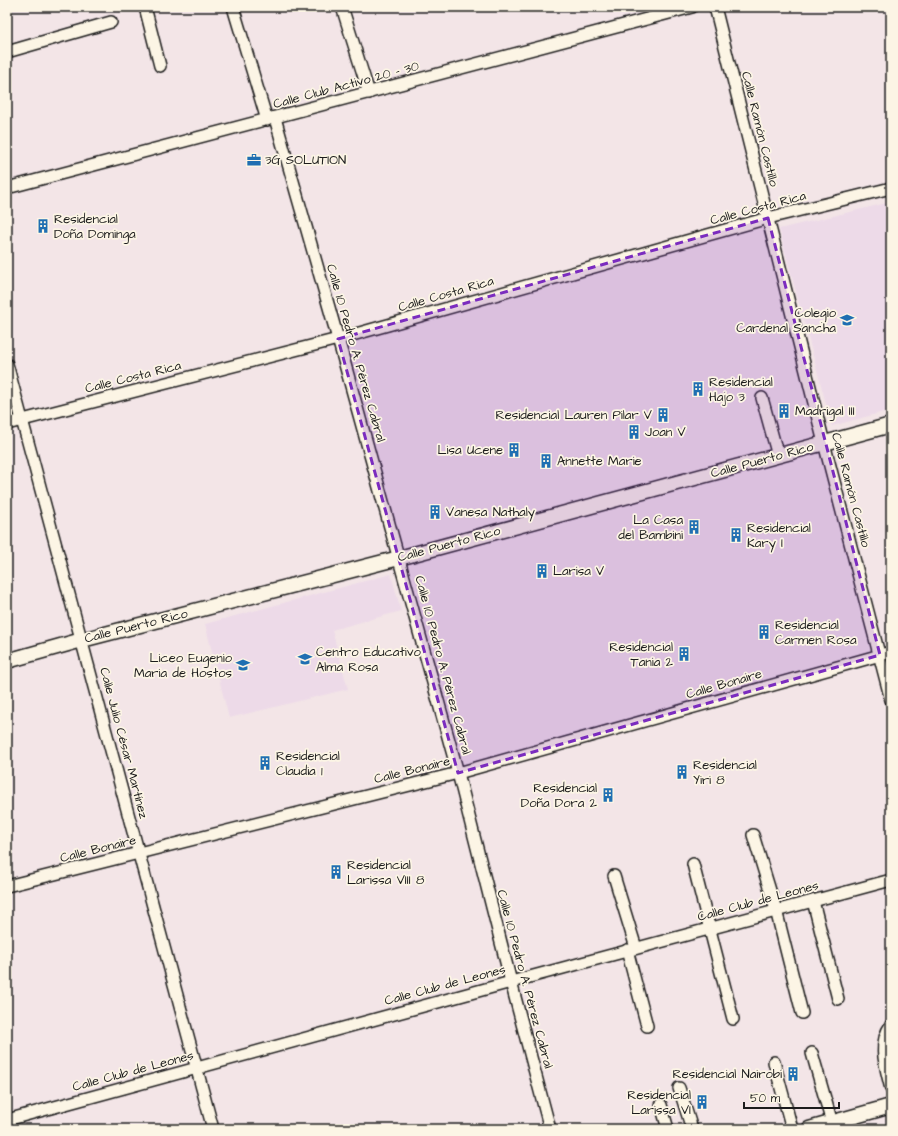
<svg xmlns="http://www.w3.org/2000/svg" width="898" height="1136" font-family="'Architects Daughter',sans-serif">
<rect width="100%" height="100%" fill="#f3e5e7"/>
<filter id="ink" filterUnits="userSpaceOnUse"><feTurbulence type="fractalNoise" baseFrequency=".025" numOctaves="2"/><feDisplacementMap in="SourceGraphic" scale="8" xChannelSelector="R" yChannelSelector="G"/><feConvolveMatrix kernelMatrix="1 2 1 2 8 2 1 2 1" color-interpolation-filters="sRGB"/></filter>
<g filter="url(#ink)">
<g fill="#eddae8">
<polygon points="891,202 891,410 832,426 779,229"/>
<polygon points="391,574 401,611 332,630 348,689 229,718 205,624"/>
</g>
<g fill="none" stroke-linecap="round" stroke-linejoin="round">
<defs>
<g id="minor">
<polyline points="145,7 160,66"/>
<polyline points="233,7 267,120"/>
<polyline points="342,7 369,93"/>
<polyline points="715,7 824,443 891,700"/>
<polyline points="7,52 111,22"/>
<polyline points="275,118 338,339 458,773 511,982 550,1129"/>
<polyline points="7,188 692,7"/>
<polyline points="7,364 213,1129"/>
<polyline points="762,398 778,456"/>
<polyline points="7,424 338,339 768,218 891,188"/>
<polyline points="753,835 776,910 802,1013"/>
<polyline points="693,864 733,1019"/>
<polyline points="614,876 636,948"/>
<polyline points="7,886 458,773 891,652"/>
<polyline points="813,901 838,999"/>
<polyline points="627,950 647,1026"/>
<path d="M891 1025C877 1044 886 1068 891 1089"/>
<polyline points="812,1053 832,1123"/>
<polyline points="774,1062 792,1129"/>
<polyline points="679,1088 692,1129"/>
<polyline points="661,1105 668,1129"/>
<polyline points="7,1120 511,982 891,880"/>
</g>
<g id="tertiary">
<polyline points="7,661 82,640 399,558 891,425"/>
<polyline points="809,1129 891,1106"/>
</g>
</defs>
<use href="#minor" stroke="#1c1c1c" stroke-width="14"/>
<use href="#tertiary" stroke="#1c1c1c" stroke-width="17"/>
<use href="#minor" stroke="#fcf5e5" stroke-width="11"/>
<use href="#tertiary" stroke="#fcf5e5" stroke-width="14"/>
</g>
</g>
<path fill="#7b2cbf" fill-opacity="0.2" stroke="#7b2cbf" stroke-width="3" stroke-dasharray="8 5" stroke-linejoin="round" d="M768 218 880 655 458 773 338 339Z"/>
<defs>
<symbol id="office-bare" viewBox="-9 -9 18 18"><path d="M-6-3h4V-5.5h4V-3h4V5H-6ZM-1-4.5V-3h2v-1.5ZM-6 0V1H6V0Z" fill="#1f6fb2" stroke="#fcf5e5" stroke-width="2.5" paint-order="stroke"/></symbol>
<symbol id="building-bare" viewBox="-9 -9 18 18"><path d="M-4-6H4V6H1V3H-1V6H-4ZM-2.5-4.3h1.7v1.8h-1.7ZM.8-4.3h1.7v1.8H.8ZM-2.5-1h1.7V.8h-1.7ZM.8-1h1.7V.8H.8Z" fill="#1f6fb2" stroke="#fcf5e5" stroke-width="2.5" paint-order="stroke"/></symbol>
<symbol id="university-bare" viewBox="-9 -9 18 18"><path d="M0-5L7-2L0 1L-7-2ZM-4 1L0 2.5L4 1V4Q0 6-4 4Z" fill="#1f6fb2" stroke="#fcf5e5" stroke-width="2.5" paint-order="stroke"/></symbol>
<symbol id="school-bare" viewBox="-9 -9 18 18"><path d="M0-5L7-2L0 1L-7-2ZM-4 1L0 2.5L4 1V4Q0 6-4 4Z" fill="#1f6fb2" stroke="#fcf5e5" stroke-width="2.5" paint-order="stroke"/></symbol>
</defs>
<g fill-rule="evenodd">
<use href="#office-bare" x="244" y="150" width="20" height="20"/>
<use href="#building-bare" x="33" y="216" width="20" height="20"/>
<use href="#university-bare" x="837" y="310" width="20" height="20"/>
<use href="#building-bare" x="688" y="379" width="20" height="20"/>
<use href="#building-bare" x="774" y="401" width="20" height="20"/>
<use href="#building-bare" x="653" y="405" width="20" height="20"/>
<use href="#building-bare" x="624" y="422" width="20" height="20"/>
<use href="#building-bare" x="504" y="440" width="20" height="20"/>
<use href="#building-bare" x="536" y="451" width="20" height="20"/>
<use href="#building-bare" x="425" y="502" width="20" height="20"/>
<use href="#building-bare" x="684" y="517" width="20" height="20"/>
<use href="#building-bare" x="726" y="525" width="20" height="20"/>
<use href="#building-bare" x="532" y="561" width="20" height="20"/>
<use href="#building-bare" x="754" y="622" width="20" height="20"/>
<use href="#building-bare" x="674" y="644" width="20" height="20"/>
<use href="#school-bare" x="295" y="649" width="20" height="20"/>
<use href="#school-bare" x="233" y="655" width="20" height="20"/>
<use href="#building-bare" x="255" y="753" width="20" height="20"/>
<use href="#building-bare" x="672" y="762" width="20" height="20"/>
<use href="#building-bare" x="598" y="785" width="20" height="20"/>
<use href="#building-bare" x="326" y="862" width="20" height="20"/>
<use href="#building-bare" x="783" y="1064" width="20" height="20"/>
<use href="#building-bare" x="692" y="1092" width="20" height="20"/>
</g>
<g text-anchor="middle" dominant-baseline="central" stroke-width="3.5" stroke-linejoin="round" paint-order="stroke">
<g font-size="13" fill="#1c1c1c" stroke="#fcf5e5">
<text transform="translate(346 85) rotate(-15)">Calle Club Activo 20 - 30</text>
<text transform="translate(760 129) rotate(76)">Calle Ramón Castillo</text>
<text transform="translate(758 208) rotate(-15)">Calle Costa Rica</text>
<text transform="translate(446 294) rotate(-16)">Calle Costa Rica</text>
<text transform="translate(356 353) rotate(74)">Calle 10 Pedro A. Pérez Cabral</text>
<text transform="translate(133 377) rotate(-14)">Calle Costa Rica</text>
<text transform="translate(762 460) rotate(-15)">Calle Puerto Rico</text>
<text transform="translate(851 490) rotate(75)">Calle Ramón Castillo</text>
<text transform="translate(449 544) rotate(-15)">Calle Puerto Rico</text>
<text transform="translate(136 626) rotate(-14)">Calle Puerto Rico</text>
<text transform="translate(443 665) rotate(75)">Calle 10 Pedro A. Pérez Cabral</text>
<text transform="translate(724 684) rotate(-16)">Calle Bonaire</text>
<text transform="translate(124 743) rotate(75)">Calle Julio César Martínez</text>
<text transform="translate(412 770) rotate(-14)">Calle Bonaire</text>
<text transform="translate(98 849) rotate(-14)">Calle Bonaire</text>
<text transform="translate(758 901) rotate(-15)">Calle Club de Leones</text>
<text transform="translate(525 979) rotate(75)">Calle 10 Pedro A. Pérez Cabral</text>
<text transform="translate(445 985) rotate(-15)">Calle Club de Leones</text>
<text transform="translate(133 1071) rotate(-15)">Calle Club de Leones</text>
</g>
<g font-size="13" fill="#1c1c1c" stroke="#fcf5e5" text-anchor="start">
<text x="265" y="160">3G SOLUTION</text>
<text x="54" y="219">Residencial<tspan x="54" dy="15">Doña Dominga</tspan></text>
<text x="836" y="313" text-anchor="end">Colegio<tspan x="836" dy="15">Cardenal Sancha</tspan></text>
<text x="709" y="382">Residencial<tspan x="709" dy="15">Hajo 3</tspan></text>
<text x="795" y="411">Madrigal III</text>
<text x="652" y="415" text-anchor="end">Residencial Lauren Pilar V</text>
<text x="645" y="432">Joan V</text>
<text x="503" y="450" text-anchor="end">Lisa Ucene</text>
<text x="557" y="461">Annette Marie</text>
<text x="446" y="512">Vanesa Nathaly</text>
<text x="683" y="520" text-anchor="end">La Casa<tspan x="683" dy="15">del Bambini</tspan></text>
<text x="747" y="528">Residencial<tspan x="747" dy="15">Kary I</tspan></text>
<text x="553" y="571">Larisa V</text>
<text x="775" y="625">Residencial<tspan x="775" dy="15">Carmen Rosa</tspan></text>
<text x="673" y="647" text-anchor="end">Residencial<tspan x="673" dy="15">Tania 2</tspan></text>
<text x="316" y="652">Centro Educativo<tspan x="316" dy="15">Alma Rosa</tspan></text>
<text x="232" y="658" text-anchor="end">Liceo Eugenio<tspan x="232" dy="15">Maria de Hostos</tspan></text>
<text x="276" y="756">Residencial<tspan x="276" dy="15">Claudia 1</tspan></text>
<text x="693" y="765">Residencial<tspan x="693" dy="15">Yiri 8</tspan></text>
<text x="597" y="788" text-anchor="end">Residencial<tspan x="597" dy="15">Doña Dora 2</tspan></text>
<text x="347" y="865">Residencial<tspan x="347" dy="15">Larissa VIII 8</tspan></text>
<text x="782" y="1074" text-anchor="end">Residencial Nairobi</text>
<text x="691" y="1095" text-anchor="end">Residencial<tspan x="691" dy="15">Larissa VI</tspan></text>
</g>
</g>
<rect width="898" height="1136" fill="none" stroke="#fcf5e5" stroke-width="24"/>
<rect x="12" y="12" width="874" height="1112" fill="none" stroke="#1c1c1c" stroke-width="1.5" filter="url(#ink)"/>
<path d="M744 1102v6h95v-6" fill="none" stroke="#1c1c1c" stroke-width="2"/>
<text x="750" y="1102" font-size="12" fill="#1c1c1c" stroke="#fcf5e5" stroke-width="3" paint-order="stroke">50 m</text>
</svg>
